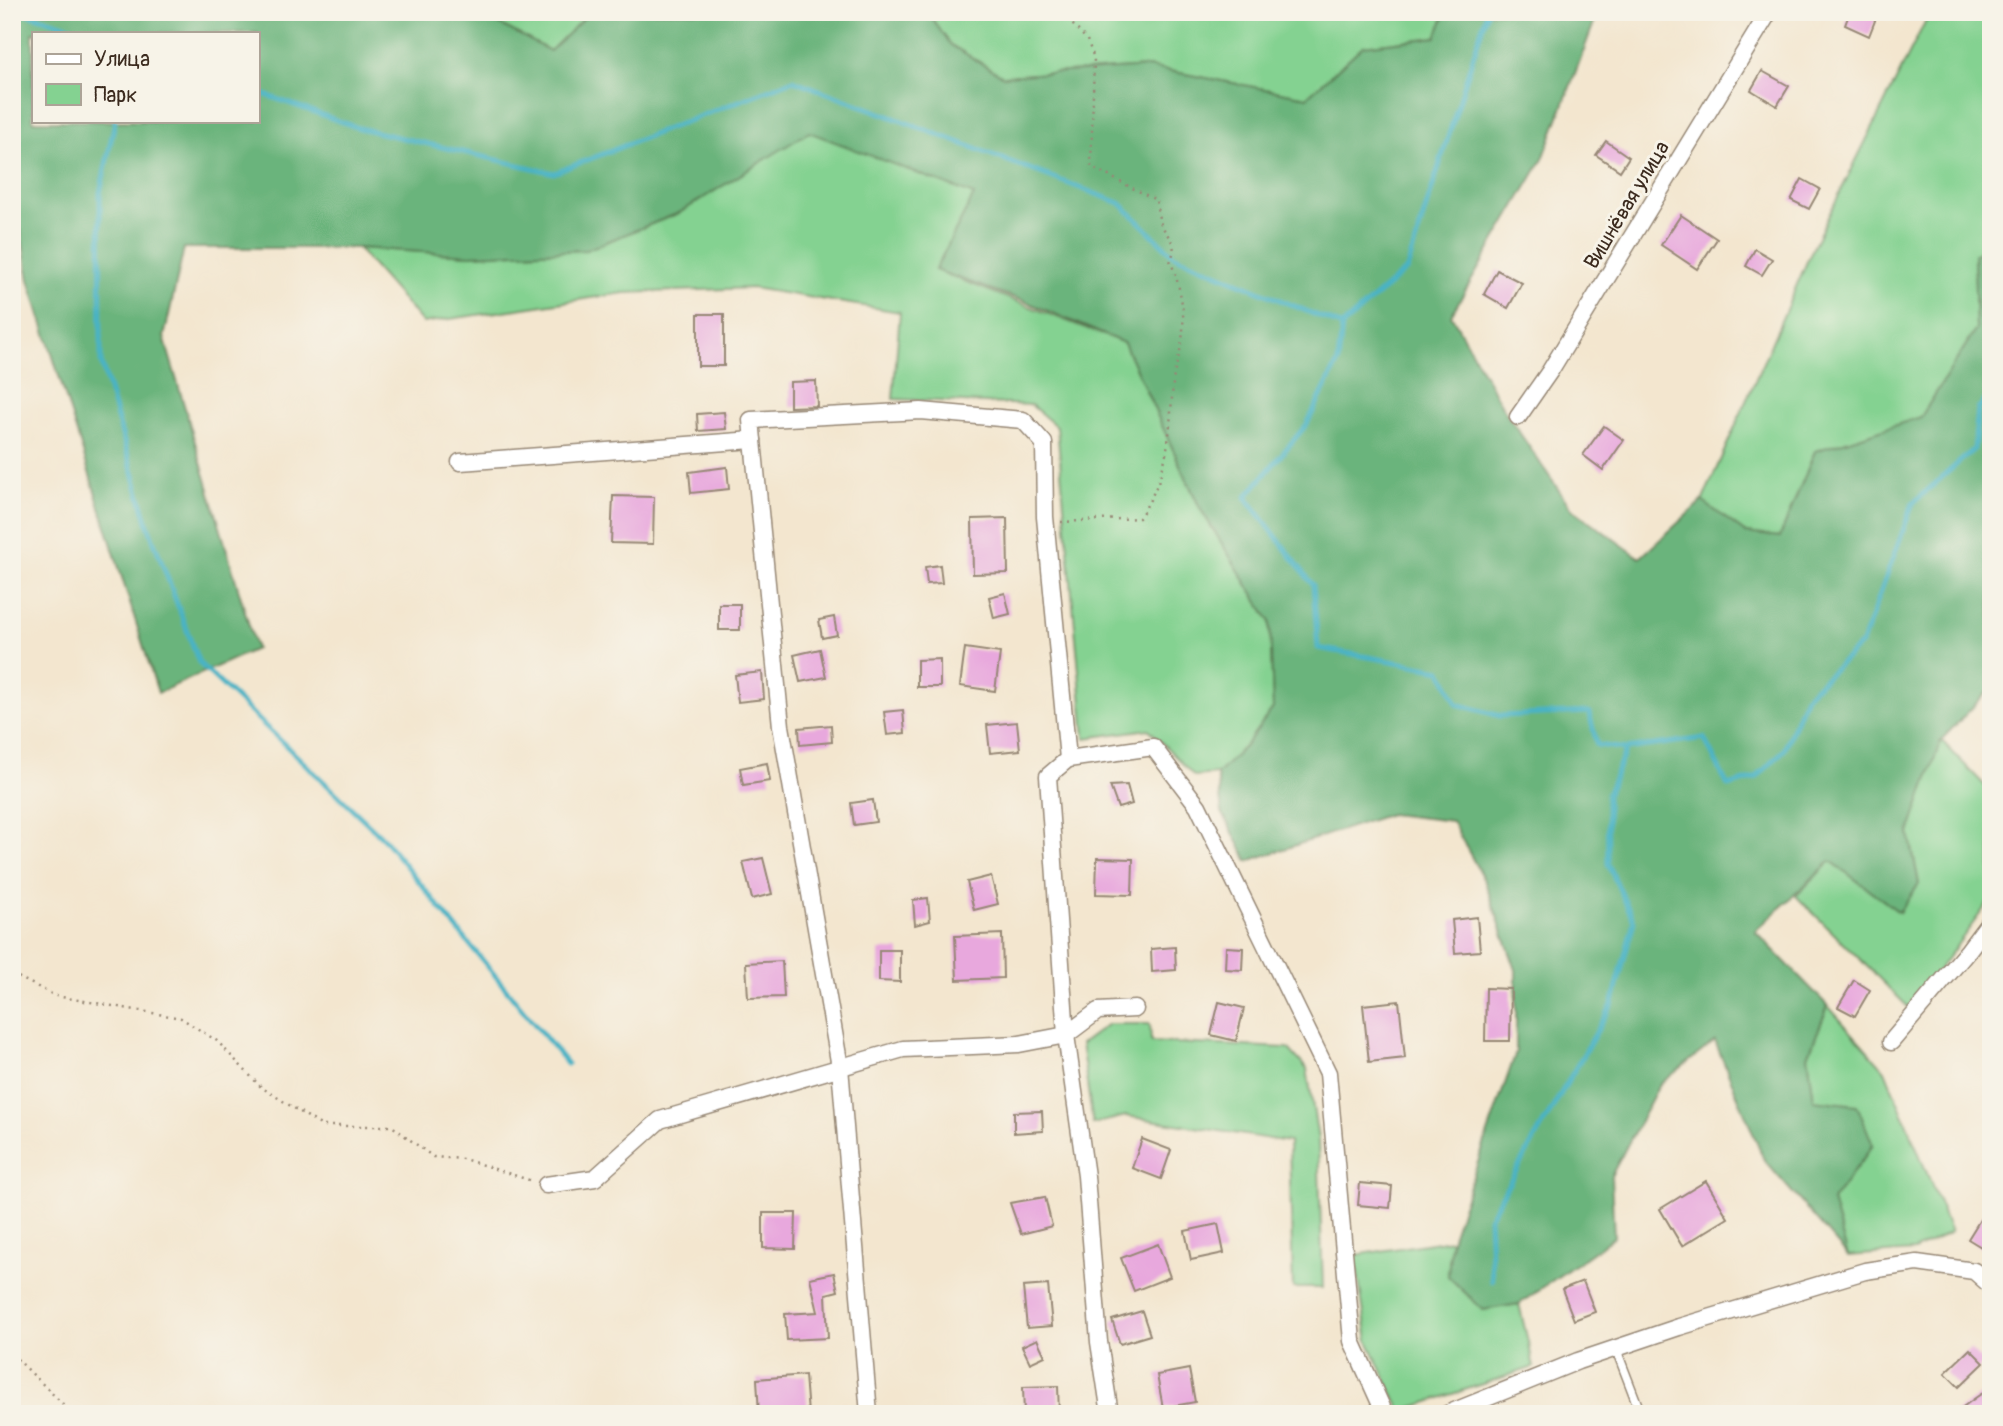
<svg xmlns="http://www.w3.org/2000/svg" width="2003" height="1426" font-family="Pangolin,sans-serif">
<rect width="100%" height="100%" fill="#f7f3e8"/>
<filter id="ink" filterUnits="userSpaceOnUse"><feTurbulence type="fractalNoise" baseFrequency=".0143" numOctaves="2"/><feDisplacementMap in="SourceGraphic" scale="14" xChannelSelector="R" yChannelSelector="G"/><feConvolveMatrix kernelMatrix="1 2 1 2 8 2 1 2 1" color-interpolation-filters="sRGB"/></filter>
<filter id="wash" filterUnits="userSpaceOnUse"><feTurbulence type="fractalNoise" baseFrequency=".00686" numOctaves="4" result="noise"/><feDisplacementMap in="SourceGraphic" scale="28" xChannelSelector="R" yChannelSelector="G"/><feGaussianBlur stdDeviation="1.57" result="paint"/><feColorMatrix in="noise" values="0 0 0 0 0 0 0 0 0 0 0 0 0 0 0 0 0 1.4 0 .05"/><feComposite in="paint" operator="in"/></filter>
<g filter="url(#wash)">
<rect width="100%" height="100%" fill="#f3e6cf"/>
<g fill="#84d291" stroke="#607e58" stroke-width="2">
<polygon points="477,12 590,12 550,51"/>
<polygon points="927,12 1446,12 1436,37 1363,46 1307,97 1148,67 1003,76 951,45"/>
<polygon points="1930,12 1991,12 1991,245 1974,255 1976,329 1921,417 1815,451 1780,537 1746,533 1702,502 1816,241"/>
<polygon points="809,131 975,195 935,270 1124,343 1200,508 1270,621 1273,708 1245,746 1217,774 1194,776 1149,729 1085,738 1057,427 1031,405 893,399 900,312 752,288 624,293 423,323 357,248 470,255 586,250 679,213"/>
<polygon points="1941,740 1991,792 1991,899 1910,1009 1796,896 1831,861 1899,912 1919,884 1909,833"/>
<polygon points="1828,1006 1885,1070 1951,1232 1914,1251 1848,1256 1832,1201 1873,1145 1814,1100 1808,1056"/>
<polygon points="1108,1024 1150,1024 1151,1042 1288,1048 1307,1069 1318,1139 1323,1288 1293,1288 1289,1142 1126,1116 1093,1124 1081,1044"/>
<polygon points="1451,1240 1448,1276 1483,1310 1519,1304 1534,1367 1401,1411 1368,1341 1355,1255"/>
</g>
<path fill="#6bb47b" stroke="#536f4c" stroke-width="2" fill-rule="evenodd" d="M12 12H477L550 51 590 12H927L951 45 1003 76 1148 67 1307 97 1363 46 1436 37 1446 12H1598L1543 159 1451 315 1504 410 1571 508 1640 558 1702 501 1746 533 1780 537 1815 451 1921 417 1976 329 1974 255 1991 245V688L1941 740 1909 833 1919 884 1899 912 1831 861 1755 931 1828 1006 1808 1056 1814 1100 1857 1105 1873 1145 1832 1201 1848 1256 1764 1160 1715 1041 1659 1085 1611 1176 1614 1237 1519 1304 1483 1310 1448 1276 1451 1240 1516 1052V970L1485 882 1452 821 1390 814 1248 861 1222 812 1217 774 1245 746 1273 708 1270 621 1200 508 1124 343 1024 301 935 270 974 195 809 132 679 213 586 250 470 255 357 248H184L164 337 256 649 158 693 29 280 12 180ZM33 33H257V121H33Z"/>
<g fill="none" stroke-linecap="round" stroke-linejoin="round">
<g stroke="#48b3c5" stroke-width="5">
<polyline points="22,12 91,33"/>
<polyline points="257,92 359,128 554,173 793,80 1120,203 1173,255 1342,326 1338,362 1307,424 1246,497 1313,585 1318,648 1441,670 1457,704 1500,716 1589,712 1597,745 1626,749 1704,738 1728,786 1756,778 1784,750 1806,696 1862,643 1913,503 1974,449 1978,409 1991,394"/>
<polyline points="115,121 100,193 101,362 149,528 199,663 384,839 567,1064"/>
<polyline points="1342,326 1407,269 1487,12"/>
<polyline points="1492,1281 1489,1218 1612,1005 1634,921 1608,864 1607,795 1626,749"/>
</g>
</g>
<g id="blocks">
<g fill="#e8a8dd">
<polygon points="1850,12 1862,12 1876,18 1869,36 1845,25"/>
<polygon points="1762,71 1789,86 1777,106 1751,90"/>
<polygon points="1606,141 1629,157 1620,171 1596,155"/>
<polygon points="1802,179 1820,189 1809,209 1791,200"/>
<polygon points="1681,215 1717,239 1697,269 1661,245"/>
<polygon points="1755,249 1772,259 1762,275 1746,266"/>
<polygon points="1497,270 1522,283 1508,308 1484,294"/>
<rect x="698" y="314" width="26" height="52"/>
<polygon points="816,381 817,406 790,407 790,382"/>
<polygon points="724,412 726,429 698,431 697,414"/>
<polygon points="1604,426 1624,440 1603,470 1583,455"/>
<polygon points="727,467 729,489 691,493 689,472"/>
<polygon points="613,496 654,497 653,544 611,543"/>
<polygon points="1007,518 1008,573 973,574 972,519"/>
<polygon points="940,565 942,583 927,584 925,567"/>
<polygon points="1005,593 1010,614 994,618 989,597"/>
<rect x="719" y="604" width="21" height="26"/>
<polygon points="834,617 837,635 822,638 819,620"/>
<polygon points="965,648 1000,653 995,691 960,686"/>
<polygon points="820,649 826,677 800,682 794,655"/>
<polygon points="940,659 940,687 917,687 917,660"/>
<polygon points="762,672 764,699 738,702 735,675"/>
<polygon points="903,710 905,733 887,735 884,712"/>
<polygon points="1017,722 1020,750 990,753 987,725"/>
<polygon points="831,725 832,742 800,745 799,728"/>
<polygon points="767,763 770,781 743,785 740,768"/>
<polygon points="1127,785 1132,804 1118,808 1110,786"/>
<polygon points="873,800 876,822 854,825 851,803"/>
<polygon points="763,858 772,894 752,899 743,862"/>
<polygon points="1097,858 1133,859 1132,895 1096,894"/>
<polygon points="991,876 998,904 974,910 967,882"/>
<polygon points="928,898 930,921 915,925 913,900"/>
<polygon points="1477,917 1480,951 1455,953 1452,920"/>
<polygon points="1002,934 1003,978 957,980 955,936"/>
<polygon points="1175,947 1176,970 1152,972 1151,949"/>
<polygon points="1226,947 1243,948 1242,970 1225,969"/>
<polygon points="879,950 900,950 900,982 879,981"/>
<polygon points="782,961 784,997 748,998 746,963"/>
<polygon points="1854,980 1870,990 1855,1016 1838,1007"/>
<polygon points="1486,988 1511,989 1510,1041 1485,1041"/>
<polygon points="1399,1001 1405,1058 1369,1062 1363,1005"/>
<polygon points="1219,1002 1244,1008 1236,1041 1211,1035"/>
<polygon points="1042,1111 1043,1131 1014,1133 1014,1112"/>
<polygon points="1142,1139 1171,1150 1161,1179 1132,1168"/>
<polygon points="1706,1181 1728,1218 1682,1246 1660,1209"/>
<polygon points="1360,1183 1392,1186 1390,1208 1358,1205"/>
<polygon points="1045,1197 1052,1226 1021,1234 1010,1203"/>
<polygon points="1991,1202 1991,1253 1968,1239"/>
<polygon points="763,1213 796,1213 795,1249 763,1248"/>
<polygon points="1218,1224 1224,1253 1191,1260 1185,1231"/>
<polygon points="1158,1244 1170,1277 1134,1291 1121,1258"/>
<polygon points="834,1273 838,1291 826,1294 828,1338 787,1340 785,1314 818,1312 810,1278"/>
<polygon points="1583,1281 1595,1312 1574,1320 1562,1289"/>
<polygon points="1048,1285 1052,1326 1027,1328 1023,1287"/>
<polygon points="1142,1311 1150,1335 1120,1344 1112,1320"/>
<polygon points="1037,1339 1045,1356 1030,1363 1022,1346"/>
<polygon points="1970,1349 1984,1363 1959,1387 1945,1373"/>
<polygon points="1189,1369 1195,1402 1163,1408 1157,1375"/>
<polygon points="805,1375 808,1414 759,1414 757,1379"/>
<polygon points="1058,1386 1059,1414 1024,1414 1023,1387"/>
<polygon points="1991,1388 1991,1414 1953,1414 1978,1396"/>
</g>
</g>
</g>
<g filter="url(#ink)">
<use href="#blocks" fill-opacity="0" stroke="#978876" stroke-width="2"/>
<g fill="none" stroke-linecap="round" stroke-linejoin="round">
<defs>
<polyline id="service" points="1616,1349 1641,1414"/>
<g id="minor">
<polyline points="1518,417 1550,371 1769,12"/>
<polyline points="460,462 753,440"/>
<polyline points="1068,759 1153,747 1198,806 1328,1073 1352,1341 1385,1414"/>
<polyline points="1891,1042 1967,952 1991,920"/>
<polyline points="546,1185 595,1178 660,1120 903,1049 1019,1044 1066,1035 1098,1011 1135,1009"/>
<polyline points="869,1414 840,1067 781,726 751,420 921,411 1023,420 1044,443 1045,517 1068,759 1048,776 1066,1035 1086,1176 1099,1342 1110,1414"/>
<polyline points="1447,1414 1578,1361 1679,1327 1865,1271 1917,1263 1974,1271 1991,1286"/>
</g>
</defs>
<use href="#service" stroke="#978876" stroke-width="11"/>
<use href="#minor" stroke="#978876" stroke-width="19"/>
<g stroke="#978876" stroke-width="2.5" stroke-dasharray="2 5" stroke-linecap="butt">
<path d="M1061 522 1139 518C1170 472 1169 437 1173 383 1174 369 1180 355 1182 340 1186 313 1180 285 1170 260 1180 245 1167 237 1161 224 1158 217 1157 207 1156 200L1091 167 1094 58 1087 40 1072 24 1070 12"/>
<polyline points="12,974 56,996 181,1018 217,1041 261,1087 322,1126 392,1126 433,1157 464,1159 529,1180"/>
<polyline points="12,1354 73,1414"/>
</g>
<use href="#service" stroke="#fff" stroke-width="8"/>
<use href="#minor" stroke="#fff" stroke-width="16"/>
</g>
</g>
<g text-anchor="middle" dominant-baseline="central" stroke-width="6" stroke-linejoin="round" paint-order="stroke">
<g font-size="21" fill="#3b2a1e" stroke="#f7f3e8">
<text transform="translate(1627 205) rotate(-59)">Вишнёвая улица</text>
</g>
</g>
<rect width="2003" height="1426" fill="none" stroke="#f7f3e8" stroke-width="42"/>
<rect x="32" y="32" width="228" height="91" fill="#f7f3e8" stroke="#aca397" stroke-width="2"/>
<rect x="46" y="54" width="35" height="10" fill="#ffffff" stroke="#aca397" stroke-width="2"/>
<text x="94" y="66" font-size="21" fill="#3b2a1e">Улица</text>
<rect x="46" y="84" width="35" height="21" fill="#84d291" stroke="#aca397" stroke-width="2"/>
<text x="94" y="102" font-size="21" fill="#3b2a1e">Парк</text>
</svg>
